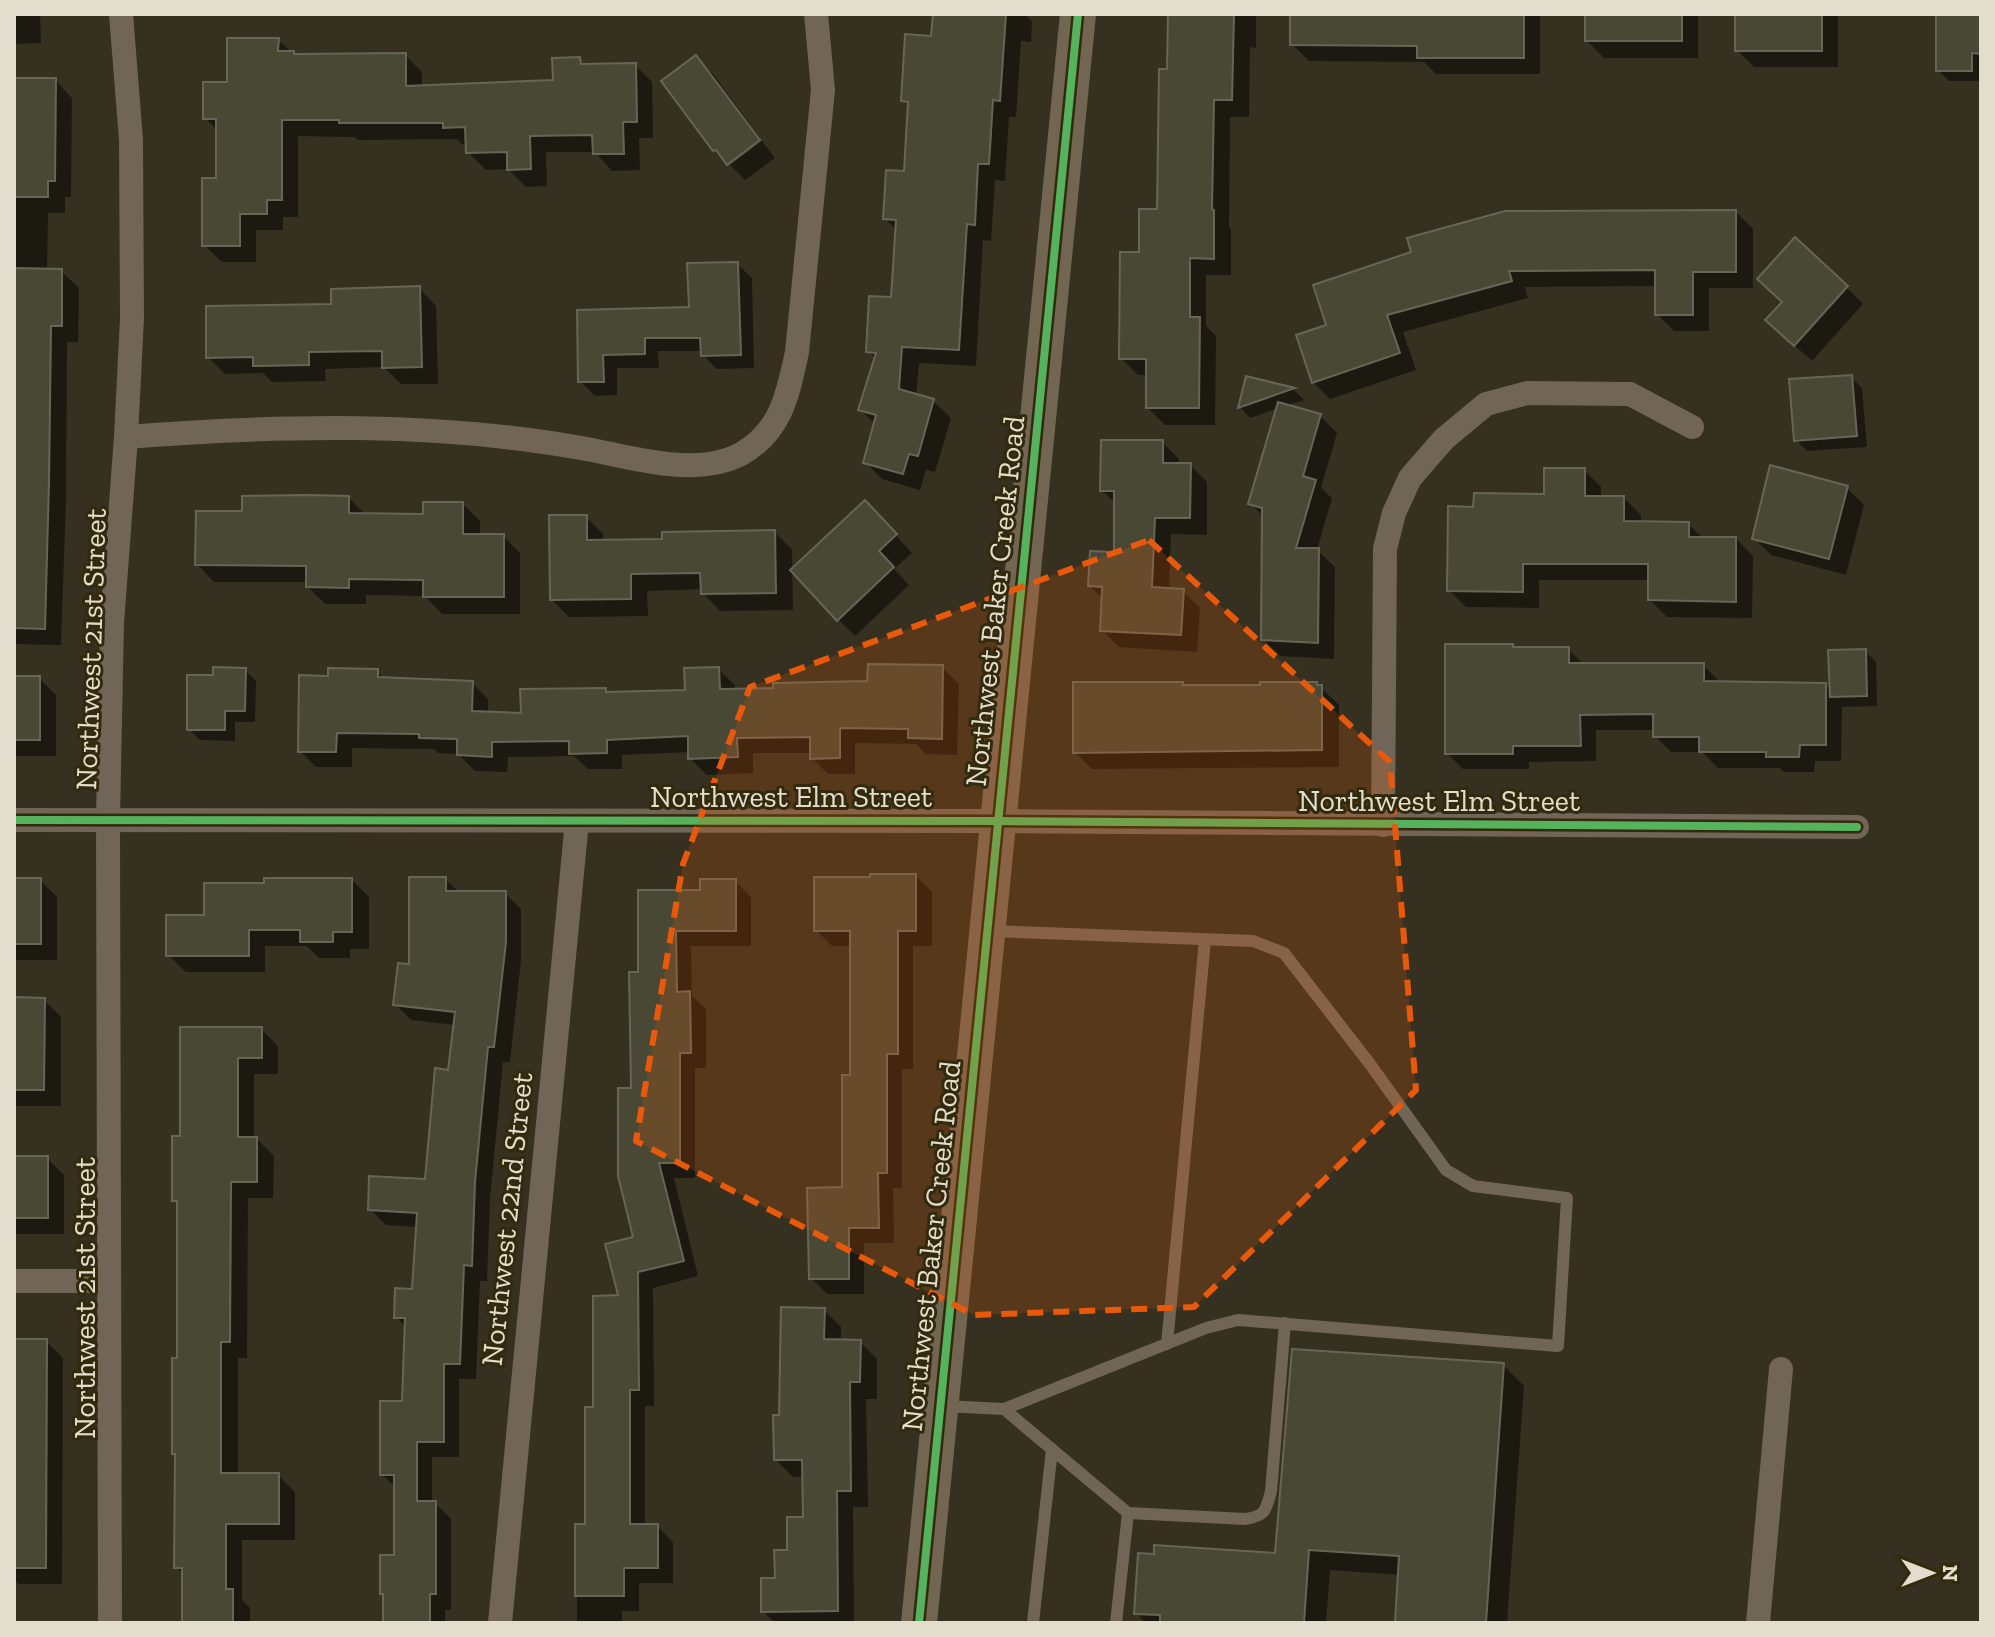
<svg xmlns="http://www.w3.org/2000/svg" width="1995" height="1637" font-family="'Zilla Slab',serif">
<rect width="100%" height="100%" fill="#353020"/>
<g fill="#0007">
<polygon points="14,14 40,14 41,43 14,44"/>
<polygon points="935,14 1025,14 1032,21 1031,42 1021,41 1016,117 1009,117 1005,181 995,180 991,241 983,240 976,366 919,363 916,396 933,401 951,418 935,472 926,470 920,490 882,479 865,462 876,425 861,410 876,359 868,351 893,299 897,231 885,218 906,173 910,108 903,100 933,38"/>
<polygon points="1170,14 1256,14 1256,48 1250,47 1249,117 1230,117 1229,227 1231,229 1231,275 1206,275 1206,326 1216,336 1215,425 1165,425 1148,408 1148,375 1138,375 1121,358 1141,254 1159,211 1169,71"/>
<polygon points="1292,14 1540,14 1540,74 1436,74 1424,62 1309,61 1292,44"/>
<polygon points="1587,14 1698,14 1698,58 1604,58 1587,41"/>
<polygon points="1737,14 1838,14 1838,67 1754,67 1737,50"/>
<polygon points="1966,14 1981,14 1981,81 1949,81 1938,70"/>
<polygon points="278,40 296,56 405,55 422,72 422,87 555,82 579,59 586,66 635,65 652,82 653,138 639,138 640,170 612,171 595,152 546,152 547,186 526,187 508,169 486,170 468,152 468,144 462,144 457,139 358,140 354,137 298,136 298,217 283,217 283,230 256,230 256,262 222,262 204,245 218,180 218,131 205,118 229,84"/>
<polygon points="696,58 713,74 760,138 727,162 715,150"/>
<polygon points="14,80 55,80 72,98 71,197 65,197 65,213 48,213 47,271 61,271 79,288 78,342 67,342 66,500 61,645 14,644"/>
<polygon points="762,141 775,158 745,180 730,165"/>
<polygon points="1736,212 1753,229 1753,288 1709,288 1709,331 1674,331 1657,314 1657,286 1525,287 1528,298 1403,332 1416,370 1330,399 1313,382 1329,326 1316,286"/>
<polygon points="737,264 752,278 754,368 717,369 703,355 703,351 658,351 659,368 617,368 617,395 595,396 580,381 579,312 691,309"/>
<polygon points="1846,287 1863,304 1812,361 1785,337 1784,302"/>
<polygon points="419,288 436,306 438,384 401,384 384,367 325,369 326,381 272,382 263,373 225,374 208,357 333,306"/>
<polygon points="1851,377 1862,388 1867,447 1807,451 1796,440"/>
<polygon points="1247,378 1294,390 1304,400 1285,406 1320,416 1337,433 1321,488 1332,498 1317,550 1335,567 1334,659 1280,656 1263,639 1264,517 1251,504 1278,408 1250,418 1240,407"/>
<polygon points="1162,442 1179,459 1179,465 1190,465 1207,482 1207,535 1171,534 1169,590 1183,591 1200,608 1197,652 1119,647 1102,630 1103,599 1090,586 1116,555 1116,504 1102,490"/>
<polygon points="1584,470 1601,487 1601,498 1624,498 1641,515 1641,523 1688,524 1704,539 1736,539 1753,556 1752,618 1667,617 1650,600 1650,580 1539,580 1539,608 1466,607 1449,590 1475,509 1546,496"/>
<polygon points="1847,488 1864,505 1846,575 1771,555 1754,538"/>
<polygon points="349,498 366,515 425,516 463,504 480,521 480,536 503,536 520,553 520,614 442,614 425,596 366,595 366,604 325,604 308,587 308,582 214,582 197,564 244,513"/>
<polygon points="586,517 603,534 603,542 664,541 774,532 792,549 793,610 720,611 703,593 703,589 647,591 648,616 569,617 552,600"/>
<polygon points="882,520 912,553 894,569 909,585 855,636 838,619"/>
<polygon points="1513,646 1516,649 1568,649 1584,665 1703,665 1719,681 1719,683 1826,685 1832,691 1865,651 1876,662 1877,706 1842,707 1841,761 1815,761 1814,772 1784,772 1780,768 1718,768 1702,752 1671,752 1655,736 1655,730 1596,730 1596,761 1529,762 1529,769 1463,769 1447,753"/>
<polygon points="942,667 959,684 957,755 926,754 916,744 855,743 855,774 828,774 812,758 812,753 753,753 753,773 707,775 690,758 690,752 622,755 622,769 588,769 574,756 508,757 507,772 475,771 458,754 438,753 434,749 352,748 352,767 316,767 300,751 330,678 377,671 386,680 472,683 488,699 488,714 523,715 605,690 609,694 687,692 718,669 735,685 735,691 869,683"/>
<polygon points="245,670 256,681 255,722 235,722 235,741 200,740 189,729 215,677"/>
<polygon points="14,678 39,678 56,695 56,756 14,756"/>
<polygon points="1182,684 1186,687 1317,684 1339,705 1339,767 1092,769 1075,752"/>
<polygon points="916,876 932,892 932,946 913,946 913,1069 902,1069 902,1188 893,1188 894,1243 864,1243 864,1294 827,1294 811,1278 844,1189 852,1077 852,946 832,946 816,930"/>
<polygon points="445,879 460,893 505,893 521,909 521,960 510,1062 503,1062 490,1199 487,1281 480,1281 476,1379 459,1379 459,1457 432,1457 432,1503 435,1503 451,1519 451,1610 445,1610 445,1623 385,1623 385,1597 382,1594 396,1557 396,1488 382,1474 403,1403 407,1328 396,1317 414,1291 418,1227 386,1225 370,1209 426,1182 450,1072 455,1025 411,1020 395,1004"/>
<polygon points="14,880 40,880 57,897 57,960 14,960"/>
<polygon points="352,880 369,897 369,949 350,949 350,958 319,958 307,946 265,946 265,972 186,972 168,955 206,917 266,885"/>
<polygon points="735,881 751,897 751,946 691,946 692,996 706,1009 706,1068 695,1068 695,1178 674,1178 698,1276 653,1288 654,1406 645,1406 645,1526 657,1526 673,1542 673,1583 639,1583 639,1611 622,1611 622,1623 577,1623 577,1526 587,1526 595,1409 620,1297 635,1239 633,1090 640,974 702,892"/>
<polygon points="14,999 44,1000 61,1017 61,1106 14,1106"/>
<polygon points="182,1029 261,1029 278,1046 278,1074 254,1074 254,1139 257,1139 274,1156 273,1198 248,1198 247,1358 238,1358 238,1475 278,1475 295,1492 295,1540 242,1540 242,1600 250,1608 250,1623 184,1623 184,1575 176,1567 179,1206 174,1200 182,1138"/>
<polygon points="14,1158 47,1158 64,1175 64,1234 14,1234"/>
<polygon points="824,1310 841,1327 841,1341 860,1342 877,1359 877,1399 866,1399 868,1507 853,1507 854,1623 775,1623 763,1611 805,1519 804,1477 793,1477 776,1460 781,1417"/>
<polygon points="14,1341 46,1341 63,1358 62,1584 19,1584 14,1580"/>
<polygon points="1503,1365 1524,1386 1507,1623 1397,1623 1400,1575 1330,1570 1326,1623 1146,1623 1136,1613 1277,1555"/>
</g>
<g fill="#494834" stroke="#666658" stroke-width="2">
<polygon points="933,14 1006,14 1000,101 993,100 989,164 978,164 975,225 967,224 959,350 902,347 899,389 934,399 918,456 909,454 903,474 863,463 876,415 858,410 876,353 866,352 869,296 891,297 896,220 883,219 886,170 904,171 908,102 901,101 905,34 931,36"/>
<polygon points="1168,14 1234,14 1232,100 1214,100 1212,209 1214,210 1214,259 1190,258 1190,317 1200,317 1199,408 1146,408 1146,359 1119,359 1120,252 1139,252 1139,209 1157,209 1159,69 1167,69"/>
<polygon points="1290,14 1524,14 1524,58 1417,58 1417,46 1290,45"/>
<rect x="1585" y="14" width="97" height="27"/>
<rect x="1735" y="14" width="87" height="37"/>
<polygon points="1936,14 1981,14 1981,54 1972,53 1972,71 1936,71"/>
<polygon points="227,38 279,38 278,51 294,51 294,54 406,53 406,86 553,80 552,58 580,57 581,64 636,63 637,122 623,122 624,154 593,154 592,135 530,136 531,169 507,170 507,152 466,153 465,127 443,128 443,123 339,123 339,120 282,120 282,200 267,200 267,214 240,214 240,246 202,246 202,178 216,178 216,119 203,119 203,82 227,82"/>
<polygon points="696,55 760,140 727,165 716,150 713,151 661,81"/>
<polygon points="14,78 56,78 55,181 48,181 48,197 14,197"/>
<polygon points="1736,210 1736,272 1693,272 1693,315 1655,315 1655,270 1509,271 1512,281 1387,315 1400,353 1312,383 1296,335 1326,325 1313,285 1411,252 1407,238 1505,211"/>
<polygon points="1795,237 1848,286 1794,346 1765,320 1782,302 1757,279"/>
<polygon points="738,262 741,355 701,356 700,338 645,338 645,354 603,355 604,382 578,382 577,310 689,307 687,263"/>
<polygon points="14,268 62,269 62,326 51,326 49,482 45,629 14,628"/>
<polygon points="420,286 422,367 382,368 382,351 309,352 309,365 253,366 253,357 206,358 206,306 331,304 331,289"/>
<polygon points="1852,375 1857,436 1794,441 1789,379"/>
<polygon points="1246,376 1295,388 1238,408"/>
<polygon points="1278,402 1321,414 1303,476 1316,480 1296,548 1319,548 1318,643 1261,640 1262,508 1248,504"/>
<polygon points="1101,440 1163,440 1163,463 1191,463 1190,518 1155,518 1152,587 1184,589 1181,635 1100,631 1102,587 1088,586 1090,551 1114,552 1114,491 1100,491"/>
<polygon points="1770,465 1848,486 1829,559 1752,539"/>
<polygon points="1544,468 1585,468 1585,496 1624,496 1624,521 1689,522 1689,537 1736,537 1736,602 1648,600 1648,564 1523,564 1523,592 1447,591 1448,506 1473,507 1474,493 1544,494"/>
<polygon points="307,495 349,496 349,513 423,514 423,502 463,502 463,534 504,534 504,597 423,597 423,580 349,579 349,588 306,587 306,566 195,565 196,511 242,511 242,496"/>
<polygon points="865,500 897,534 879,551 894,567 837,621 790,570"/>
<polygon points="549,515 587,515 587,540 662,539 662,532 775,530 776,593 701,594 700,573 631,574 631,599 550,600"/>
<polygon points="1445,644 1513,644 1513,647 1569,647 1569,663 1704,663 1704,681 1826,683 1826,745 1800,745 1799,757 1766,757 1766,752 1699,752 1699,737 1653,737 1653,714 1580,715 1581,746 1513,746 1513,754 1445,754"/>
<polygon points="1866,649 1867,696 1830,697 1828,650"/>
<polygon points="868,664 943,665 942,739 908,738 908,729 840,728 840,758 810,759 810,737 737,738 738,757 688,759 688,736 607,740 607,753 569,754 569,741 492,742 492,757 457,755 457,739 419,738 419,734 337,733 336,752 298,752 299,675 328,676 328,668 378,669 378,677 473,681 472,711 521,713 520,689 606,688 606,692 685,690 684,668 719,667 720,689 773,688 773,683 867,681"/>
<polygon points="213,667 246,668 245,711 225,711 225,730 187,730 187,675 213,675"/>
<rect x="14" y="676" width="26" height="64"/>
<polygon points="1073,682 1183,682 1183,685 1260,685 1260,682 1317,682 1317,685 1322,685 1322,750 1073,753"/>
<polygon points="870,874 916,874 916,931 898,931 898,1054 887,1054 887,1173 878,1173 879,1228 849,1228 849,1279 809,1279 807,1188 842,1187 842,1075 850,1075 850,931 814,931 814,877 870,877"/>
<polygon points="409,877 446,877 446,891 506,891 506,942 494,1047 488,1047 475,1182 472,1266 464,1265 460,1364 444,1364 444,1442 417,1442 417,1501 436,1501 436,1594 430,1594 430,1623 383,1623 383,1594 380,1594 380,1555 394,1555 394,1475 380,1475 380,1401 402,1401 405,1318 394,1318 395,1288 412,1289 417,1213 368,1210 369,1176 425,1179 435,1068 448,1070 455,1012 393,1005 398,963 409,964"/>
<rect x="14" y="878" width="27" height="66"/>
<polygon points="264,878 352,878 352,932 333,932 333,942 300,942 300,930 249,930 249,956 166,956 166,915 204,915 204,883 264,883"/>
<polygon points="700,879 736,879 736,931 676,931 677,992 690,991 691,1053 680,1053 680,1163 659,1163 684,1261 638,1272 639,1390 630,1390 630,1524 658,1524 658,1568 624,1568 624,1596 575,1596 575,1524 585,1524 585,1407 593,1407 593,1296 618,1295 605,1244 633,1237 618,1176 618,1088 631,1088 629,972 638,972 638,890 700,890"/>
<polygon points="14,997 45,998 44,1090 14,1090"/>
<polygon points="180,1027 262,1027 262,1058 238,1058 238,1137 257,1137 257,1182 231,1182 230,1342 221,1342 221,1473 279,1473 279,1524 226,1524 226,1589 233,1589 233,1623 182,1623 182,1568 174,1568 175,1454 172,1454 172,1358 177,1358 177,1201 172,1201 172,1136 180,1136"/>
<rect x="14" y="1156" width="34" height="62"/>
<polygon points="781,1307 825,1308 824,1339 861,1340 860,1382 850,1382 851,1491 837,1491 838,1611 761,1612 761,1578 775,1578 774,1550 787,1550 787,1517 803,1517 802,1460 774,1460 773,1415 779,1415"/>
<polygon points="14,1339 47,1339 46,1568 14,1568"/>
<polygon points="1292,1349 1504,1363 1486,1623 1395,1623 1399,1556 1309,1550 1304,1623 1160,1623 1160,1615 1134,1614 1138,1553 1154,1554 1154,1545 1275,1553"/>
</g>
<g fill="none" stroke-linecap="round" stroke-linejoin="round">
<g stroke="#706556" stroke-width="12">
<polyline points="1167,1344 1205,940"/>
<polyline points="943,1406 1004,1409 1206,1328 1238,1320 1558,1346 1567,1198 1473,1186 1446,1170 1370,1064 1284,953 1253,941 991,931"/>
<path d="M1004 1409 1128 1513 1245 1519C1266 1516 1266 1510 1271 1491L1285 1323"/>
<polyline points="1033,1623 1052,1449"/>
<polyline points="1116,1623 1128,1513"/>
</g>
<g stroke="#706556" stroke-width="24">
<path d="M126 437C280 425 439 421 592 450 636 459 698 477 741 454 782 431 788 393 797 352L823 90 816 14"/>
<polyline points="14,820 997,821 1857,827"/>
<polyline points="1383,825 1385,549 1394,513 1410,478 1444,439 1486,404 1527,393 1630,394 1692,427"/>
<polyline points="14,1281 109,1281"/>
<polyline points="110,1623 108,819 112,623 126,437 132,318 131,140 121,14"/>
<polyline points="500,1623 577,821"/>
<polyline points="1758,1623 1781,1369"/>
</g>
<polyline stroke="#726653" stroke-width="36" points="919,1623 1078,14"/>
<defs>
<g id="cycleway">
<polyline points="14,820 997,821 1857,827"/>
<polyline points="919,1623 1078,14"/>
</g>
</defs>
<use href="#cycleway" stroke="#332a0d" stroke-width="13"/>
<use href="#cycleway" stroke="#56b35d" stroke-width="8"/>
</g>
<path fill="#e8590c" fill-opacity="0.2" stroke="#e8590c" stroke-width="6" stroke-dasharray="16 10" stroke-linejoin="round" d="M1149 540 1390 762 1416 1090 1194 1307 974 1315 636 1141 683 864 750 687Z"/>
<g text-anchor="middle" dominant-baseline="central" stroke-width="6" stroke-linejoin="round" paint-order="stroke">
<g font-size="30" fill="#e2ddcc" stroke="#332a0d">
<text transform="translate(995 601) rotate(-84)">Northwest Baker Creek Road</text>
<text transform="translate(91 649) rotate(-88)">Northwest 21st Street</text>
<text x="791" y="797">Northwest Elm Street</text>
<text x="1439" y="801">Northwest Elm Street</text>
<text transform="translate(507 1219) rotate(-84)">Northwest 22nd Street</text>
<text transform="translate(931 1246) rotate(-84)">Northwest Baker Creek Road</text>
<text transform="translate(85 1298) rotate(-90)">Northwest 21st Street</text>
</g>
</g>
<rect width="1995" height="1637" fill="none" stroke="#e2ddcc" stroke-width="32"/>
<g transform="translate(1931 1573) rotate(90)" stroke="#332a0d" stroke-width="6" paint-order="stroke">
<path d="M0-6L14 30L0 20L-14 30Z" fill="#e2ddcc"/>
<text y="-12" font-size="22" font-weight="bold" text-anchor="middle" fill="#e2ddcc">N</text>
</g>
</svg>
